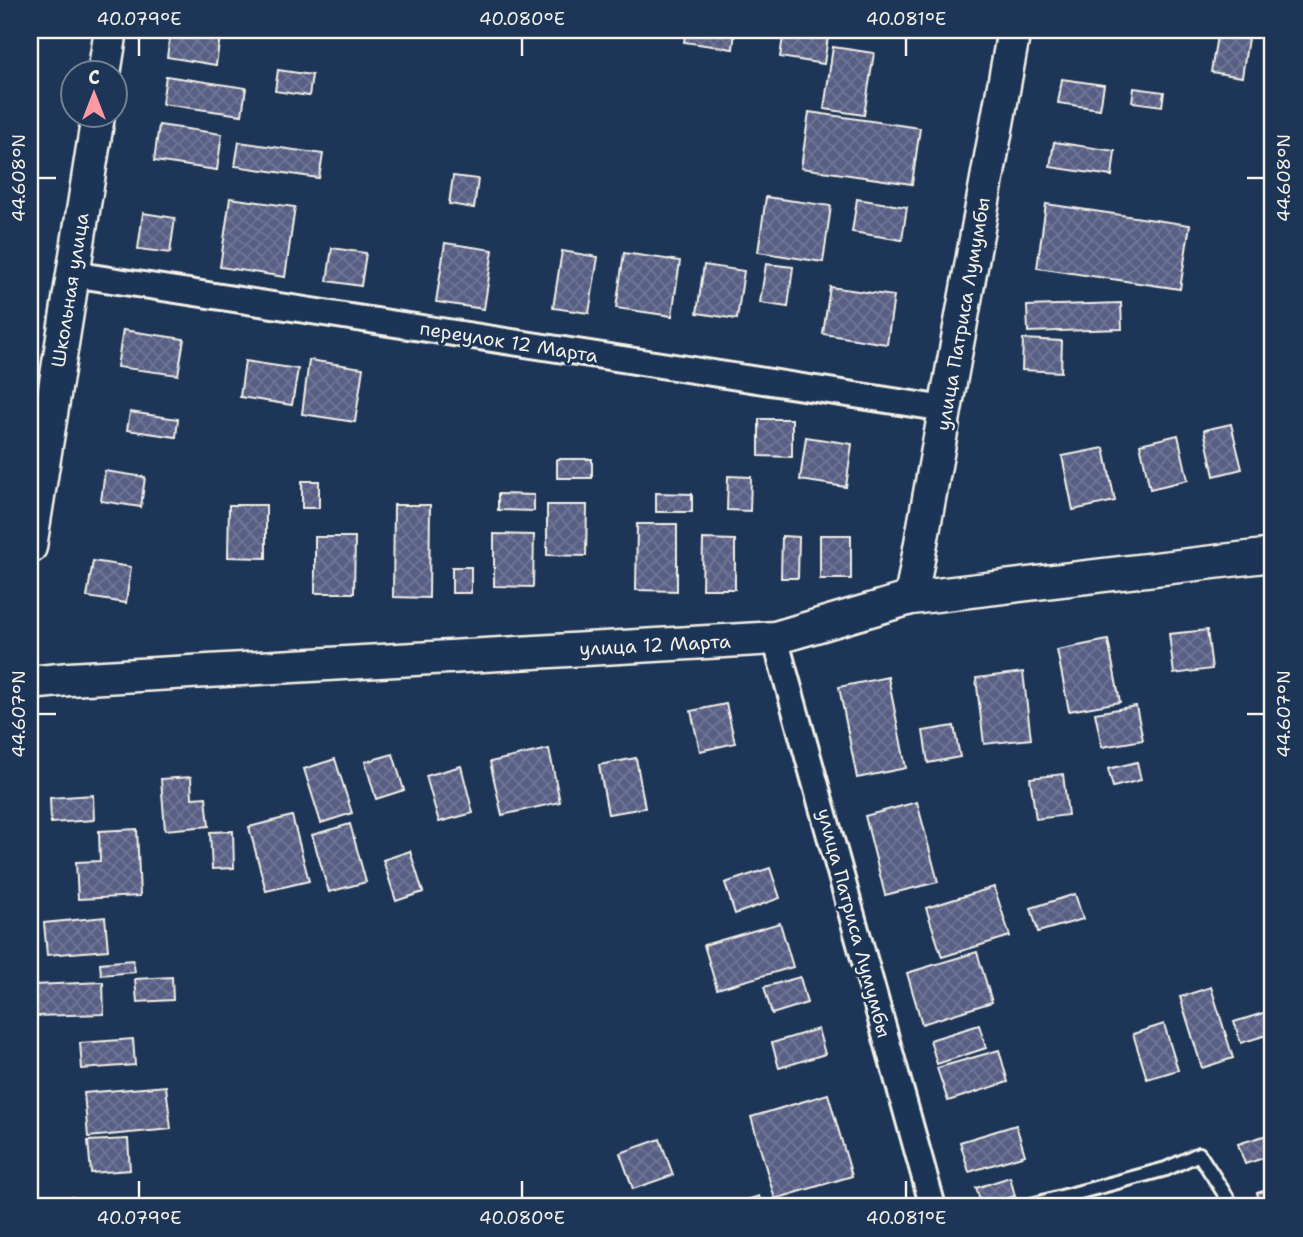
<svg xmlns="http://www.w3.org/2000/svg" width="1303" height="1237" font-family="'Shantell Sans',sans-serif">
<defs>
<pattern id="building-cross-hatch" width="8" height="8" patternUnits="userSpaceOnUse" patternTransform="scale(1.75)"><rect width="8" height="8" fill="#585f85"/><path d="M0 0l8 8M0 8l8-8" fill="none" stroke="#717696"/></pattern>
</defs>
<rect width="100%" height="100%" fill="#1d3557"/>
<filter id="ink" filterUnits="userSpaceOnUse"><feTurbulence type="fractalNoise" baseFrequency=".0143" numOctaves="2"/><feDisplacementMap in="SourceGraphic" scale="14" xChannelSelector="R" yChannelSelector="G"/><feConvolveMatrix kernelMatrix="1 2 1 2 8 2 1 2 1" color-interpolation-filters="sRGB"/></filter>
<g filter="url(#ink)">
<g fill="url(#building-cross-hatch)" stroke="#f4f1e8" stroke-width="2">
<polygon points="171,30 220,36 216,65 167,57"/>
<polygon points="686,30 735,30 733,49 684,42"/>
<polygon points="784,30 829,30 824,64 780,57"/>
<polygon points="1075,30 1117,30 1115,39 1075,33"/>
<polygon points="1218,30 1249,32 1242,77 1211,72"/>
<polygon points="1271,35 1273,35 1273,66 1267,65"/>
<polygon points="833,47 874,53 864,115 824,109"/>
<polygon points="278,70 312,75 309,96 275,91"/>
<polygon points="166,76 246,88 242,115 162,104"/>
<polygon points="1062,79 1104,85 1100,109 1058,103"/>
<polygon points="30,84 36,85 33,108 30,107"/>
<polygon points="1134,88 1164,92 1162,106 1132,102"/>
<polygon points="809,112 920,128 912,184 801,168"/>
<polygon points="159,125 222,134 217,170 154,161"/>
<polygon points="239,142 323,154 319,178 235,166"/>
<polygon points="1054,142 1115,151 1112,176 1050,167"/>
<polygon points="453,176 478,179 474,208 449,204"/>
<polygon points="766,197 831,206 823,262 758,252"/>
<polygon points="230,198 295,207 285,277 220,267"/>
<polygon points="857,199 907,207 902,240 852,232"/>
<polygon points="1046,204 1190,225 1180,289 1037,268"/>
<polygon points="143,213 175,218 170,253 138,249"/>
<polygon points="445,243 493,250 484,309 436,302"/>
<polygon points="332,248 366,253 361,286 327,281"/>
<polygon points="562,251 598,257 589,313 553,308"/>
<polygon points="624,253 680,261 672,316 616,308"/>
<polygon points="766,264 793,267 788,307 760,303"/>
<polygon points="704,265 744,271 737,319 697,313"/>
<polygon points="830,287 894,296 887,344 823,334"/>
<polygon points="1121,303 1122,329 1028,332 1027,306"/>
<polygon points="123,330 184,339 178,375 117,367"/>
<polygon points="1023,339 1062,341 1061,372 1022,370"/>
<polygon points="309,360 363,368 355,422 302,414"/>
<polygon points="245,361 298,369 292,405 240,397"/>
<polygon points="130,412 178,419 176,437 127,430"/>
<polygon points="759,419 792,419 792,457 759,456"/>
<polygon points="1231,424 1242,469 1214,476 1204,430"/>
<polygon points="1178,435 1188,480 1150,489 1140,444"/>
<polygon points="806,437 852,444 846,487 800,480"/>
<polygon points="1104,448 1115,501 1073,510 1062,456"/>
<rect x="557" y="459" width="35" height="19"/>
<polygon points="105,471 145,477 141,507 101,501"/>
<polygon points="728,476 751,477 750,511 727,510"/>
<rect x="302" y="481" width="17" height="27"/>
<polygon points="656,493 692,494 692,512 656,512"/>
<polygon points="498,494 534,495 534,511 498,510"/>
<polygon points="229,505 266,505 266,558 228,557"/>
<polygon points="394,505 430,505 429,598 393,597"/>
<polygon points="547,505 587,505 586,556 547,555"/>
<polygon points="637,524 677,524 677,591 636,590"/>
<polygon points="494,534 534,535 533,587 494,586"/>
<rect x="820" y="535" width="31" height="44"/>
<polygon points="782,536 799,537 798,578 781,578"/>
<polygon points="315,537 355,537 354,593 315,593"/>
<polygon points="703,539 735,540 735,589 702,589"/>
<polygon points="93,561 131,567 126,603 87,597"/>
<rect x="452" y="567" width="19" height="26"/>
<polygon points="1207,630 1212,669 1174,674 1169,634"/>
<polygon points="1108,640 1120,702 1069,711 1057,650"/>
<polygon points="1023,672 1031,739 984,744 976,678"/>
<polygon points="888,677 906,768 857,778 839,687"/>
<polygon points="726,704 735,743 700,751 691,711"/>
<polygon points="1136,706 1143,740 1102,747 1095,713"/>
<polygon points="954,726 960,757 928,763 923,731"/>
<polygon points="549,749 560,802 502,815 490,762"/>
<polygon points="393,754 404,790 376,799 365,762"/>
<polygon points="636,758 645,808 608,814 599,765"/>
<polygon points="335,759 352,813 321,823 304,769"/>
<polygon points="1137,762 1141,780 1113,787 1108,769"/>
<polygon points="461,766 473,813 439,822 426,776"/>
<polygon points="1063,774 1068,815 1036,819 1030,778"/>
<polygon points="191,777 192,798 206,797 209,826 165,830 161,779"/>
<polygon points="93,795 94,820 51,823 50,798"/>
<polygon points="917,802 938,882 885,895 865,816"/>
<polygon points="292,816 309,881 266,891 249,827"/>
<polygon points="350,824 366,882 329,892 312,835"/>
<polygon points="137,829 140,896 78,899 76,862 100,861 99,831"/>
<polygon points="233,831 234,868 212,869 210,832"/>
<polygon points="410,851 423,892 396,901 383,860"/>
<polygon points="770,868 780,898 735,914 725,883"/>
<polygon points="994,887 1010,936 942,957 926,908"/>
<polygon points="1075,894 1083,919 1038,932 1031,908"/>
<polygon points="105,917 108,950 47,955 44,923"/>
<polygon points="780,923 793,967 717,989 704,945"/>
<polygon points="977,952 992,1002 922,1024 907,973"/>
<polygon points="133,960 135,972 101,975 100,963"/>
<polygon points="172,977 173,1000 137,1002 135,979"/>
<polygon points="800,977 807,1003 772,1014 764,987"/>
<polygon points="103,982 104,1014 35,1016 34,985"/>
<polygon points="1211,987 1233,1058 1202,1068 1180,997"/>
<polygon points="1273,1010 1273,1033 1241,1043 1234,1022"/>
<polygon points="1164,1024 1178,1070 1147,1079 1133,1034"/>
<polygon points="979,1025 986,1048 937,1064 930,1040"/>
<polygon points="818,1029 825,1054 779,1068 772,1043"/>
<polygon points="133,1039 135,1065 82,1069 80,1043"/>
<polygon points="999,1050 1008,1082 948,1101 937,1068"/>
<polygon points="166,1086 171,1129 88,1137 84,1093"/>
<polygon points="828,1094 852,1176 775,1199 751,1117"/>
<polygon points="1016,1125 1025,1155 969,1172 960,1142"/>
<polygon points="1273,1133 1273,1155 1245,1164 1238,1144"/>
<polygon points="128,1139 130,1170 91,1173 88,1141"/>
<polygon points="660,1139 673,1175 633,1189 620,1153"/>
<polygon points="1010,1177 1015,1196 982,1206 976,1188"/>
<polygon points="1273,1188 1273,1207 1261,1207 1257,1193"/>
<polygon points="759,1196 762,1207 725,1207"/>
<polygon points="73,1197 74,1207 30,1207 30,1199"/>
</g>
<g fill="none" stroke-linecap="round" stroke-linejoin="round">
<defs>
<polyline id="service" points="1024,1207 1166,1169 1199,1154 1233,1207"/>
<g id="minor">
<polyline points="72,274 945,409"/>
<polyline points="775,638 933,1207"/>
</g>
<g id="tertiary">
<polyline points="104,74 111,30"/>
<polyline points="30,547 98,116"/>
<polyline points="911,598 1014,30"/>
<polyline points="30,683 69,679 775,638 911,598 1273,555"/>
</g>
</defs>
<use href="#service" stroke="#f4f1e8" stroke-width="18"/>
<use href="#minor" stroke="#f4f1e8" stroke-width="30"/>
<use href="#tertiary" stroke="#f4f1e8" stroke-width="37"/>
<use href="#service" stroke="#1d3557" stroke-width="12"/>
<use href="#minor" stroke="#1d3557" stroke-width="24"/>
<use href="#tertiary" stroke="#1d3557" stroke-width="32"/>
</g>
</g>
<path fill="none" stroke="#f4f1e8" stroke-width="2.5" d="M139 38V56M522 38V56M906 38V56M38 178H56M1247 178H1264M38 714H56M1247 714H1264M139 1181V1198M522 1181V1198M906 1181V1198"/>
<g text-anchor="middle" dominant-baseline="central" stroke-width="6" stroke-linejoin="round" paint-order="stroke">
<g font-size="19" fill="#f4f1e8" stroke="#1d3557">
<text transform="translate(70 290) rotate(-81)">Школьная улица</text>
<text transform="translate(963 314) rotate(-80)">улица Патриса Лумумбы</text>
<text transform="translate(509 342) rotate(9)">переулок 12 Марта</text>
<text transform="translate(655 645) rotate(-3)">улица 12 Марта</text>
<text transform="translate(854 923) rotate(75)">улица Патриса Лумумбы</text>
</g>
</g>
<rect width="1303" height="1237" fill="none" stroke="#1d3557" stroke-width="77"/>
<g transform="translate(94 94)"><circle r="33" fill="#1d3557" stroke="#738091" stroke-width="2"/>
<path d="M0-5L12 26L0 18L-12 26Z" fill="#ff9aa2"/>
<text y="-10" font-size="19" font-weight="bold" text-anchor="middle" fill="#f4f1e8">С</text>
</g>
<rect x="38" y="38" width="1226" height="1160" fill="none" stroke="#f4f1e8" stroke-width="2.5"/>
<g font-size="18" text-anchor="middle" fill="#f4f1e8">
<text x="139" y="25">40.079°E</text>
<text x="522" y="25">40.080°E</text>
<text x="906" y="25">40.081°E</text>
<text transform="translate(19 178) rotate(-90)" y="6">44.608°N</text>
<text transform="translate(1284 178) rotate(-90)" y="6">44.608°N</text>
<text transform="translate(19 714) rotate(-90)" y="6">44.607°N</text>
<text transform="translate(1284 714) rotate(-90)" y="6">44.607°N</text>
<text x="139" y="1224">40.079°E</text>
<text x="522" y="1224">40.080°E</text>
<text x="906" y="1224">40.081°E</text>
</g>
</svg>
